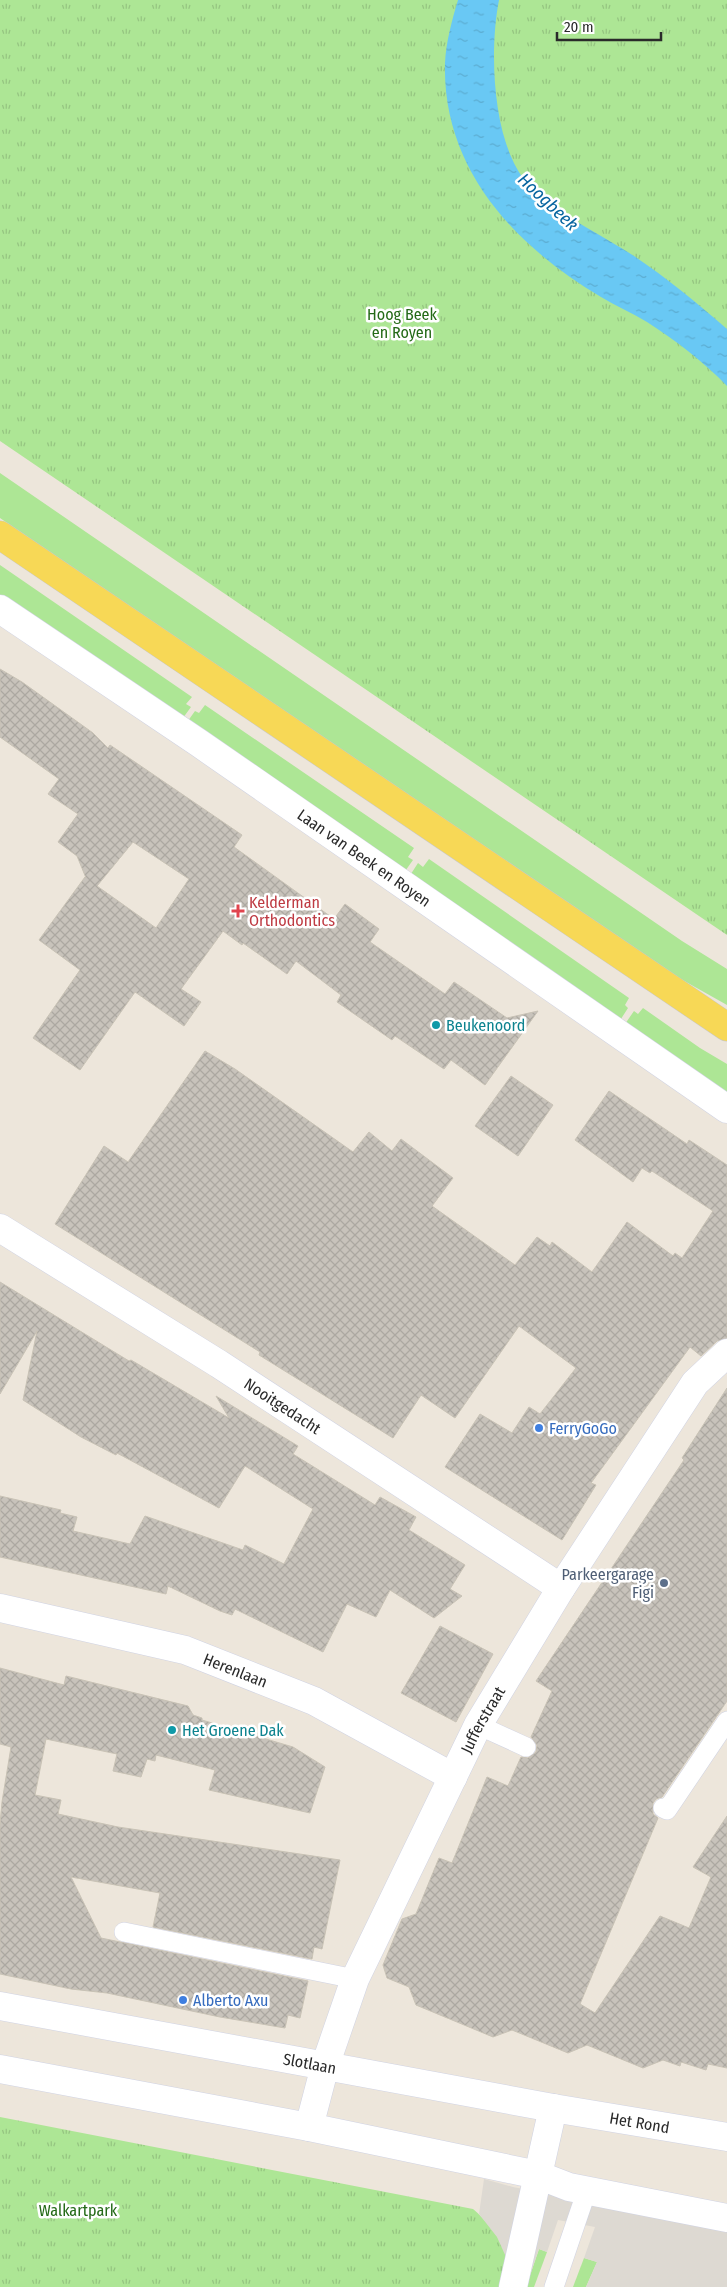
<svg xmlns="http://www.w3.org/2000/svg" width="727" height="2287" font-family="'Fira Sans Condensed',sans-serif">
<defs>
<pattern id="park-tufts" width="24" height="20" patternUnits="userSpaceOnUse" patternTransform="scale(1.25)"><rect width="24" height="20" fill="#ade695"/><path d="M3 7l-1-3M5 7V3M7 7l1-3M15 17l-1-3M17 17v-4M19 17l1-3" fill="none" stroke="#95c581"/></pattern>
<pattern id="water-ripples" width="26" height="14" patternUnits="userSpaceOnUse" patternTransform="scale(1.25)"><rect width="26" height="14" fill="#69c8f4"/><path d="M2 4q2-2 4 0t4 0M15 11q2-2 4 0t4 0" fill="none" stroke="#5bacd1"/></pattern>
<pattern id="building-cross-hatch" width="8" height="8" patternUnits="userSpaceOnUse" patternTransform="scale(1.25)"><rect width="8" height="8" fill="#c8c3bb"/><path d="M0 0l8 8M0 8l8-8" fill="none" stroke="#aca8a1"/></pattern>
</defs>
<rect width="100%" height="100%" fill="#ede6db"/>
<g fill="#ade695">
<polygon points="0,473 682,941 727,969 727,1005 647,960 0,518"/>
<polygon points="0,565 192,697 186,704 191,707 180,722 0,598"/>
<polygon points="205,705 414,848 408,857 413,860 403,874 185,725 195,711 199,713"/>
<polygon points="429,859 629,998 625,1005 628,1008 619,1022 409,877 418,863 423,867"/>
<polygon points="643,1008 700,1048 727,1064 727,1095 625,1024 634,1011 638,1014"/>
<polygon points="539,2249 547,2252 534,2287 526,2287"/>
<polygon points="584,2258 597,2262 586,2287 573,2287"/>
</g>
<g fill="url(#park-tufts)">
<polygon points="0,0 727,0 727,935 0,441"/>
<path d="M0 2117 473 2209C485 2219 506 2243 506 2259 506 2268 503 2278 502 2287H0Z"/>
</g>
<polygon fill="#ddd9d2" points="484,2179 513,2187 727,2229 727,2287 586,2287 597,2262 584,2258 595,2227 558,2220 547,2252 539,2249 526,2287 506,2257 497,2237 479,2214"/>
<path fill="url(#water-ripples)" d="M458 0H499C489 51 492 143 527 183 553 212 602 235 634 256 667 278 697 303 727 329V386C704 362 675 340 647 322 632 313 616 306 601 297 515 246 442 169 445 63 446 42 452 20 458 0Z"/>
<g fill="url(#building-cross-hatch)" stroke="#c8c2b5" fill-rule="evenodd">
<path d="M0 669 22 682 93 733 108 748 110 745 242 835 234 847 334 919 345 904 379 929 370 942 445 994 454 982 507 1018 538 1011 485 1085 451 1060 444 1069 395 1036 392 1040 337 1002 341 995 296 961 287 974 243 943 242 945 223 931 181 989 201 1002 184 1026 135 992 80 1070 33 1038 80 970 39 940 85 877 86 878 77 856 58 842 78 814 48 794 59 779 0 737ZM133 842 189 879 156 928 97 886Z"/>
<polygon points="205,1051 235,1069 353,1152 369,1132 392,1151 401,1139 453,1178 432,1206 515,1265 537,1237 550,1246 552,1242 592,1272 627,1222 673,1256 675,1253 682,1258 713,1211 652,1171 650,1173 642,1168 633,1182 575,1140 609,1091 687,1144 689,1140 727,1165 727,1338 717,1341 701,1356 690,1347 591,1483 596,1485 562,1540 445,1467 480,1414 512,1433 529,1407 540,1414 576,1368 519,1326 455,1418 421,1395 393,1438 259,1355 260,1352 55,1224 104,1146 128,1162"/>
<polygon points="511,1076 553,1105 518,1156 475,1126"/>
<polygon points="0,1282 129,1361 131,1360 229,1418 216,1396 298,1446 293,1454 375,1505 380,1497 416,1517 409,1530 465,1565 450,1589 462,1596 434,1618 390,1590 376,1617 347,1604 323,1652 235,1609 232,1615 220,1611 168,1586 166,1594 0,1557 0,1496 61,1510 60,1513 77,1517 73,1531 130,1544 145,1516 243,1550 245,1545 284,1564 313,1509 245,1466 219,1508 117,1453 116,1455 81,1437 23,1400 37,1331 0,1394"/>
<polygon points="727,1388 727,1701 662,1797 656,1799 653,1803 653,1814 658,1818 580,2004 595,2013 660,1916 689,1928 711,1877 693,1867 727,1816 727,2068 708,2064 706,2070 681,2062 680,2066 663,2060 643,2068 587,2045 568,2053 512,2030 493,2037 416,2005 409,1987 387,1978 383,1965 402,1919 416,1914 439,1858 452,1863 487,1777 508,1786 521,1757 528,1758 536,1752 537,1745 531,1737 552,1691 536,1681 684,1460 682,1458"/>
<polygon points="440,1626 493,1654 456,1722 401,1693"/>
<polygon points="0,1668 64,1685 66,1676 188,1706 193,1715 202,1718 202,1720 293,1747 325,1767 310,1813 209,1790 215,1770 156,1755 155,1761 147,1759 141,1777 113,1771 117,1754 46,1739 35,1795 61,1800 58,1814 118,1827 340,1860 322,1949 314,1947 312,1959 153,1927 160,1893 71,1877 101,1938 308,1981 300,2018 288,2015 285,2028 220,2017 107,1993 71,1989 0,1974 0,1824 2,1802 11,1747 0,1744"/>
</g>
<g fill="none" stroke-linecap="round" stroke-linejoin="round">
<defs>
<g id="service">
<polyline points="478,1725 526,1747"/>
<polyline points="663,1808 667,1810 727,1721"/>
<polyline points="124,1932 355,1979"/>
<polyline points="554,2287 587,2190"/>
</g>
<g id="minor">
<path id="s1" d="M0 609 199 743 727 1109"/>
<path id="s2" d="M0 1228 219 1364 561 1588"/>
<path id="s3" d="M0 1608 185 1650 314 1701 453 1777"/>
<path id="s4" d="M0 2006 553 2108 727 2137"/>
<polyline points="0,2069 309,2127 538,2175 569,2187 727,2218"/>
<path id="s5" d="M309 2127 325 2066 355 1979 478 1725 561 1588 695 1383 727 1353"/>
<polyline points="513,2287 553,2108"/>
</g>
<polyline id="primary" points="0,535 727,1027"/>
</defs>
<use href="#service" stroke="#d0d3e3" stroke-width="20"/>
<use href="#minor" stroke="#d0d3e3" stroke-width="29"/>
<use href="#primary" stroke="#c8c8c8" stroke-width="29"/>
<use href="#service" stroke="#fff" stroke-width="19"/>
<use href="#minor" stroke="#fff" stroke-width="28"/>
<use href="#primary" stroke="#f7d856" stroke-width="28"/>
</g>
<path fill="#e0444e" stroke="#fff" stroke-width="2" d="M235.5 903.5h5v5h5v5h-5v5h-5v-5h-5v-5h5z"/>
<g fill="#0f9aa8" stroke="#fff" stroke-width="2">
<circle cx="436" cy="1025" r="5"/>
<circle cx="172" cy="1730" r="5"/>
</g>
<g fill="#3f7fe0" stroke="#fff" stroke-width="2">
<circle cx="539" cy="1428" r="5"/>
<circle cx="183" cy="2000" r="5"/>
</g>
<circle fill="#5c6f8a" stroke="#fff" stroke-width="2" cx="664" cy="1583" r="5"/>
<g text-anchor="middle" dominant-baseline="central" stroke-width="5" stroke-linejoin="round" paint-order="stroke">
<g font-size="16" fill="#246a17" stroke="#fff">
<text x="402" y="314">Hoog Beek<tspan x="402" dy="18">en Royen</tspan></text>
<text x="78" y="2210">Walkartpark</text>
</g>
<g font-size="16" fill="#2a2a2a" stroke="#fff">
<text stroke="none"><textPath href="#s1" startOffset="441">Laan van Beek en Royen</textPath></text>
<text stroke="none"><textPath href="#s2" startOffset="334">Nooitgedacht</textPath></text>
<text stroke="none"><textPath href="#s3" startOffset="244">Herenlaan</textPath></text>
<text stroke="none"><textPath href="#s5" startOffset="444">Jufferstraat</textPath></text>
<text stroke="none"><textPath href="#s4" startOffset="315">Slotlaan</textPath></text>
<text stroke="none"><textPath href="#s4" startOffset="650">Het Rond</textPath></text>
</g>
<g font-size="16" fill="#be3a42" stroke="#fff" text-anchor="start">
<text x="249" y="902">Kelderman<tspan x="249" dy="18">Orthodontics</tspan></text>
</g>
<g font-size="16" fill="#0d838f" stroke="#fff" text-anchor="start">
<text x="446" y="1025">Beukenoord</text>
<text x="182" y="1730">Het Groene Dak</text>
</g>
<g font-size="16" fill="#366cbe" stroke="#fff" text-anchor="start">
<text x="549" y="1428">FerryGoGo</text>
<text x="193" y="2000">Alberto Axu</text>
</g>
<g font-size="16" fill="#4e5e75" stroke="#fff" text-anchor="end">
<text x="654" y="1574">Parkeergarage<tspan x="654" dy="18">Figi</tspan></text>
</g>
<g font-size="18" font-style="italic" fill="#0765a0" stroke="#fff">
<text transform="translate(548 202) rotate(43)">Hoogbeek</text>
</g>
</g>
<path d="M557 32v8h104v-8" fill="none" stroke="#2a2a2a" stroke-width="2.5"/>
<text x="564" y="32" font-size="15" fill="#2a2a2a" stroke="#ffffff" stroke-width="4" paint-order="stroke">20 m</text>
</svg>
